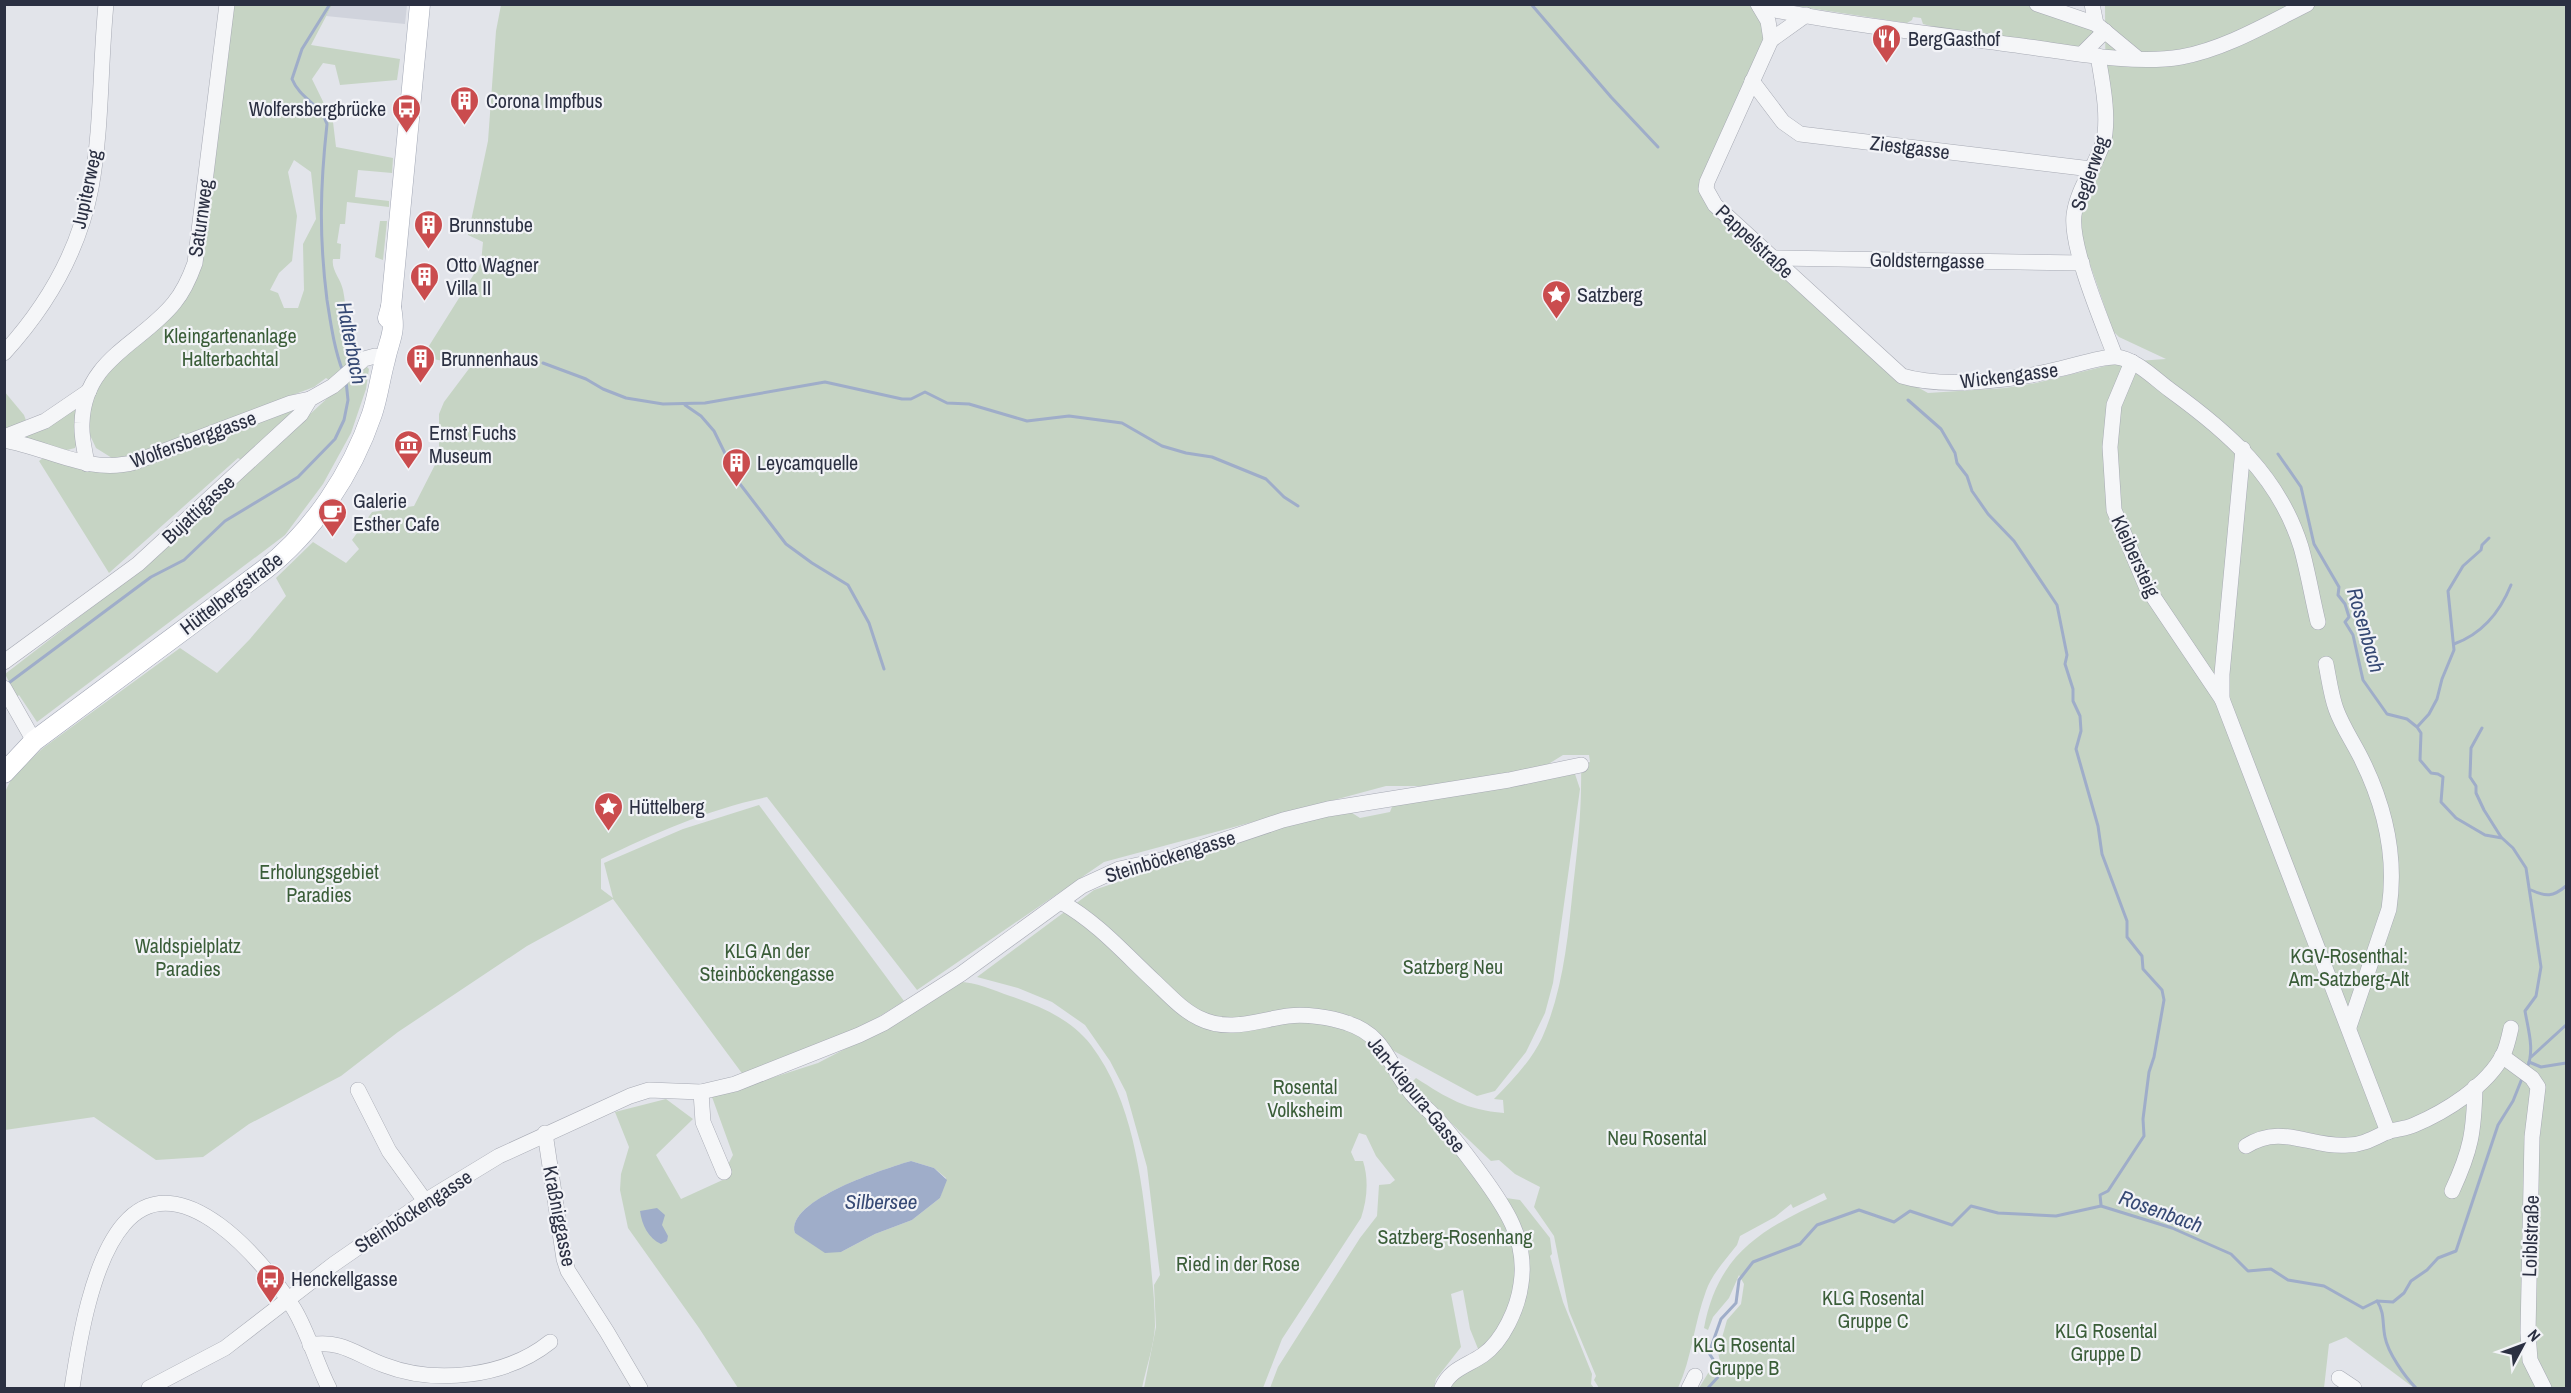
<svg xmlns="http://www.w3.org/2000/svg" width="2571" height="1393" font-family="'Archivo Narrow',sans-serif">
<rect width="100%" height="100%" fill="#e2e4ea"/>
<polygon fill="#d0d3dc" points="332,5 407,5 405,24 326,16"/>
<g fill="#c6d4c4" fill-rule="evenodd">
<path d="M233 5H332L311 45 400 59 397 80 340 85 335 65 323 63 312 79 333 122 336 147 393 158 392 173 358 170 355 197 389 201V207L347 202 345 224H340L337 243 341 244 340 259H333C331 270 341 279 343 290 350 325 340 341 369 369L366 389 351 433 323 484 285 535 37 722 19 695 17 697 5 674 140 570 333 393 329 380 326 378 314 387 122 459 112 458 96 448 88 431V415L95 392 110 366 184 297ZM294 160 311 172 316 219 303 244 304 290 298 308H284L278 293 270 290 279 273 292 261 297 216 288 172Z"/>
<path d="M501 5H1751L1764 28 1765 41 1701 181 1890 372 1928 393 2005 388 2036 383 2122 362 2166 359 2119 337 2113 331 2081 238V215L2106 151 2105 5H2566V1388H2414L2346 1337 2329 1344 2324 1388H1699L1710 1370 1721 1367 1718 1352 1727 1320 1741 1304 1744 1284 1739 1275 1729 1298 1713 1317 1708 1330 1704 1328C1718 1253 1762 1229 1827 1199L1824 1193 1793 1208 1791 1204 1775 1217 1740 1236 1737 1245C1726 1259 1712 1274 1706 1291 1694 1323 1692 1358 1678 1388H1599L1594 1380 1596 1376 1569 1311 1554 1236 1534 1207 1540 1187 1515 1174 1499 1160 1491 1161 1410 1084 1416 1078C1447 1098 1466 1110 1504 1113L1503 1100 1494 1099C1512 1081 1531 1061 1542 1038 1563 991 1568 938 1573 887 1578 846 1582 806 1581 765L1590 762 1589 755H1563L1542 768 1434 786H1386L1104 862 917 990 767 797C709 809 655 833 601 859V889L613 898 604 863 683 829 759 805 904 1001 864 1026 744 1076 613 899 527 946 398 1032 341 1076 249 1124 203 1157 156 1160 94 1117 5 1130 6 790 12 777 43 748 180 648 217 673 250 639 286 596 276 578 313 542 346 563 359 549 352 540 372 512 414 506 439 457V414L444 402 471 366 422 357 481 263 483 242 468 235 488 141 496 31Z"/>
<polygon points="1789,5 2027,5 2091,26 2095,34 2077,48 1939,28 1923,24 1921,18 1913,17 1912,20 1907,23"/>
<polygon points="380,221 387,221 383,260 375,257"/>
<polygon points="4,391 24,415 27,423 9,429 5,428"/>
<polygon points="77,404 78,440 75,448 67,450 22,437"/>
<polygon points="292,411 293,413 243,461 238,458 109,573 39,461 46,456 86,468"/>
<path d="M1575 774 1580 789 1553 983 1545 1013 1526 1052 1495 1091 1477 1096 1392 1050 1355 1020 1310 1021 1343 1026 1364 1036 1492 1196 1520 1200 1550 1238 1552 1254 1550 1256 1563 1302 1592 1374 1591 1384 1594 1388H1448L1453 1380 1483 1361 1470 1329 1463 1290 1451 1294 1461 1347 1436 1379 1434 1388H1270L1278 1367 1360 1238 1377 1216 1379 1185 1390 1184 1395 1180 1376 1156 1366 1135 1359 1133 1351 1152 1355 1161H1363C1369 1180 1367 1200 1361 1218L1282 1339 1263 1388H1144L1156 1327 1154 1285 1160 1275 1147 1167 1126 1092 1110 1061 1085 1025 1052 1002 1018 988 977 977 1094 890 1262 833 1349 811 1360 818 1390 812 1393 804Z"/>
<path d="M958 982C976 982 993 990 1010 996 1040 1006 1071 1019 1091 1045 1133 1101 1141 1176 1149 1244 1151 1271 1155 1299 1155 1326 1154 1346 1146 1368 1142 1388H738L699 1328 628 1228 620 1190 621 1174 629 1147 615 1112 666 1099 693 1119 656 1155 681 1199 727 1178 724 1172 733 1155 712 1097 818 1063 889 1026ZM911 1161 934 1168 946 1178 940 1198 912 1220 875 1234 841 1252 795 1233C785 1200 887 1168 911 1161Z"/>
</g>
<g fill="#9fadc9">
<path d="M911 1161 934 1168 947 1180 940 1198 912 1220 875 1234 841 1252 825 1253 795 1233C785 1200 887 1168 911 1161Z"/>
<path d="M657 1208 665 1215 662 1225 668 1236 667 1241 661 1244C648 1238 642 1225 640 1211Z"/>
</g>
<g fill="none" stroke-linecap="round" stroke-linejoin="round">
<g stroke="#9fadc9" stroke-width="3">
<path d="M330 4 302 49 292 79C300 99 322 105 327 124 320 188 319 236 327 300 331 325 334 348 343 372"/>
<polyline points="1531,4 1611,97 1658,147"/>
<polyline points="543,363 586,379 603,389 626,398 663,404 705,403 825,382 902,399 911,399 925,392 947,403 969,404 1027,421 1069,416 1122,423 1162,446 1186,453 1212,457 1266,479 1284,497 1298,506"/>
<polyline points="1908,400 1941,429 1955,453 1957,463 1967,476 1972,491 1988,514 2014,541 2057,605 2067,655 2065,664 2073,689 2073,701 2080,716 2081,731 2076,749 2098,826 2102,854 2127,921 2127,937 2142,956 2143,969 2162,990 2164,1000 2154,1057 2149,1072 2143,1119 2144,1136 2108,1191 2100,1195 2101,1205"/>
<polyline points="685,405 701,416 714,431 740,484 786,544 812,563 848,585 869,623 884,669"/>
<path d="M2278 454 2301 487 2314 544 2339 587 2338 595 2345 604 2349 617 2345 622 2353 635 2363 680 2387 714 2407 719 2417 727 2421 733 2420 760 2431 773 2438 774 2443 777 2441 802 2456 818 2485 835 2502 838 2513 848 2526 868 2541 967 2536 996 2525 1011C2528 1029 2535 1050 2527 1068"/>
<path d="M2454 644C2482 634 2500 612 2511 585"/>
<polyline points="6,685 151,577 184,560 225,521 298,477 335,439 344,420 348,400 346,381"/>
<polyline points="2418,726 2429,714 2437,699 2442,679 2454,650 2448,591 2463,566 2481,550 2482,545 2489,538"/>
<polyline points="2482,728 2471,748 2470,777 2476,786 2476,793 2484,810 2501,837"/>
<path d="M2531 890C2546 897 2553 897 2566 886"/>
<polyline points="2531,1057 2566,1025"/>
<polyline points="2529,1062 2541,1067 2566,1063"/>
<path d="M2377 1301C2385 1313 2382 1323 2385 1337 2388 1353 2405 1377 2416 1388"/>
<polyline points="1708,1388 1718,1377 1716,1364 1709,1353 1721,1319 1736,1303 1739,1280 1753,1262 1800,1244 1817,1225 1859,1210 1894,1222 1910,1211 1952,1225 1971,1206 1998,1213 2056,1216 2101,1206 2172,1228 2231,1254 2248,1271 2271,1269 2288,1280 2324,1286 2363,1308 2377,1301 2393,1302 2404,1293 2411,1281 2427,1270 2438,1258 2456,1251 2498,1125 2513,1101 2523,1076"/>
</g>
<defs>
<g id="minor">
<path d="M1758 4 1768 21 1771 40 1707 182 1706 189 1715 205 1902 376C1944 389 2016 380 2059 369 2074 366 2102 356 2116 357 2136 359 2155 379 2170 390 2228 432 2279 476 2301 547 2308 572 2312 597 2318 622"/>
<polyline points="2037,4 2096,24 2137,58"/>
<polyline points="2092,4 2096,24"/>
<path d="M1760 7C1846 25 1935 34 2022 46 2069 52 2133 65 2181 57 2225 49 2267 24 2307 4"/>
<polyline points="1771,40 1806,15"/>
<polyline points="2082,54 2105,31"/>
<path d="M2098 56C2102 80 2110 119 2103 143 2095 167 2077 190 2074 215 2070 247 2103 324 2115 356"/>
<polyline points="1752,81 1783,122 1800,134 2091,169"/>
<polyline points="1773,258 2082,263"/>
<path d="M4 353C47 306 79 250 91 188 102 128 100 65 106 4"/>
<polyline points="2132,362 2114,405 2110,447 2114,510 2146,586 2222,699"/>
<polyline points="4,437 45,421 89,391"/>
<path d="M4 440C49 448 90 475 135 462L291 403 310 399"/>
<polyline points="2243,449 2222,674 2222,699 2388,1132"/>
<path d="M87 464C85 451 81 437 82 423 84 359 141 344 174 303 184 291 190 277 195 263L227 4"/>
<polyline points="4,662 138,564 301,414 310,399 333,386 364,359 375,356 385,358"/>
<path d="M2326 664C2329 679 2331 695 2336 709 2342 726 2353 742 2361 758 2385 806 2397 856 2389 909L2349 1027"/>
<polyline points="4,688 34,741"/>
<path d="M1061 902C1097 922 1124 953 1154 981 1168 994 1182 1010 1199 1018 1229 1033 1258 1020 1288 1016 1306 1014 1330 1017 1347 1023 1387 1036 1388 1066 1412 1094 1419 1103 1428 1109 1435 1117 1451 1134 1466 1154 1480 1173 1505 1207 1528 1240 1521 1284 1518 1308 1503 1341 1483 1355 1467 1366 1450 1369 1442 1388"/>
<polyline points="2502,1056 2532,1078 2538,1087 2532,1137 2528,1333 2530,1360 2544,1388"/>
<polyline points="358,1090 389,1151 425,1201"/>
<polyline points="701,1092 703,1122 724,1172"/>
<polyline points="545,1133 564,1259 568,1271 607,1332 640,1388"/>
<path d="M2246 1146C2282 1123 2310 1148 2348 1145 2363 1145 2374 1138 2387 1132 2396 1129 2405 1129 2414 1125 2445 1112 2487 1086 2503 1055 2507 1047 2509 1037 2511 1028"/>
<path d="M2452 1191C2471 1150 2474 1132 2475 1087"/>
<path d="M310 1345C340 1339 357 1355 384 1365 436 1385 506 1377 550 1342"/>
<polyline points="2339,1378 2354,1388"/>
<path d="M72 1388C79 1341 92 1261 124 1224 179 1159 266 1263 294 1309 309 1334 316 1363 329 1388"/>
<polyline points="149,1388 225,1348 334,1264 425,1201 499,1156 630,1096 649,1090 701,1092 735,1084 859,1035 884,1023 961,974 1082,886 1119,869 1170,858 1283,820 1328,809 1509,780 1581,765"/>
<polyline points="1689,1388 1695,1376"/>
</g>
<g id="major">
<polyline points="388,318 391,307 420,4"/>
<path d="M4 773 34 741 264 570C313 532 352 473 372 414 378 396 380 378 385 360 390 336 396 335 391 307"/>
</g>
</defs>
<use href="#minor" stroke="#a7aab4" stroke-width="16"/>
<use href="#major" stroke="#a2a7b5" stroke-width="21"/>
<use href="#minor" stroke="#f5f6f8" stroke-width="15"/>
<use href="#major" stroke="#fff" stroke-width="20"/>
</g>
<defs>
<symbol id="restaurant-pin" viewBox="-11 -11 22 30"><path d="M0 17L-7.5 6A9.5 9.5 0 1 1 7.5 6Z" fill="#ca4c4e" stroke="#f2f3f7"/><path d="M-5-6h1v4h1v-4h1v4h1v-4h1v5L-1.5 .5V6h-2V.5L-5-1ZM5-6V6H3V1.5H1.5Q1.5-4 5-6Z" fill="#fff"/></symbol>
<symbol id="building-pin" viewBox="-11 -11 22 30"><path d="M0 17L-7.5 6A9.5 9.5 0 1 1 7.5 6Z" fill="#ca4c4e" stroke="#f2f3f7"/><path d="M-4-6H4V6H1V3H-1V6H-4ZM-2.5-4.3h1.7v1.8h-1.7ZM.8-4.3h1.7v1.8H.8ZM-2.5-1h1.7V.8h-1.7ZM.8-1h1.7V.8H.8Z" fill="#fff"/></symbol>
<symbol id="bus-pin" viewBox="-11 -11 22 30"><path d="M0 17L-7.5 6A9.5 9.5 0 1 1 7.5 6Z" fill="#ca4c4e" stroke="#f2f3f7"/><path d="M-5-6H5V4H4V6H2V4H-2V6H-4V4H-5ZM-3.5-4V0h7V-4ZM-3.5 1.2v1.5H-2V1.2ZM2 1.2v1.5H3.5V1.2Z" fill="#fff"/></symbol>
<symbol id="sight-pin" viewBox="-11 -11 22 30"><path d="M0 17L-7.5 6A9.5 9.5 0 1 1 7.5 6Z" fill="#ca4c4e" stroke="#f2f3f7"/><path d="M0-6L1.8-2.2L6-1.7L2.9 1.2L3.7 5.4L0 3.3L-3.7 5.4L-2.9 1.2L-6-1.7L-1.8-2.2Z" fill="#fff"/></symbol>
<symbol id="museum-pin" viewBox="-11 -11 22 30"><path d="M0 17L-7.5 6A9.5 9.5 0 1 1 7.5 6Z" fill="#ca4c4e" stroke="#f2f3f7"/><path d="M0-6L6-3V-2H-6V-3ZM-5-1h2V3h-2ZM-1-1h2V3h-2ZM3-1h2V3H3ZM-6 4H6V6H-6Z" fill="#fff"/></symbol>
<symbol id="cafe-pin" viewBox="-11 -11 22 30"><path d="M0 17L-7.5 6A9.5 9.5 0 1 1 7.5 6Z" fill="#ca4c4e" stroke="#f2f3f7"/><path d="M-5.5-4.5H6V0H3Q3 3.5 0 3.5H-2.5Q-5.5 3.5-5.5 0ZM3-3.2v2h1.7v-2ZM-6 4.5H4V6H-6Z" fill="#fff"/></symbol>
</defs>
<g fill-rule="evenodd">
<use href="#restaurant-pin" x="1870" y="22" width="33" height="45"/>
<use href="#building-pin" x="448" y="84" width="33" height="45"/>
<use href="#bus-pin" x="390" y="92" width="33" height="45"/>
<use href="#building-pin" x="412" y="208" width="33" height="45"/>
<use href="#building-pin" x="408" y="260" width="33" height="45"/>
<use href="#sight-pin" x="1540" y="278" width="33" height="45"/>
<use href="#building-pin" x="404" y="342" width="33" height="45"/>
<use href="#museum-pin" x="392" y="428" width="33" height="45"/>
<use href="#building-pin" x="720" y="446" width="33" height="45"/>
<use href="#cafe-pin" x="316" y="496" width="33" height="45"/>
<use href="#sight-pin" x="592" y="790" width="33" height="45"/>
<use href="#bus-pin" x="254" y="1262" width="33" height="45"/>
</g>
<g text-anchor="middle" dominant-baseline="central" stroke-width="4.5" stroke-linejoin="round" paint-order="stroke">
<g font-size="20" fill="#2b3042" stroke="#f2f3f7" text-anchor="start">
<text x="1908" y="38">BergGasthof</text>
<text x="486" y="100">Corona Impfbus</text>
<text x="386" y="108" text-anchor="end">Wolfersbergbrücke</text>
<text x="449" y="224">Brunnstube</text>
<text x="446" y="264">Otto Wagner<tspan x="446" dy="23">Villa II</tspan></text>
<text x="1577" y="294">Satzberg</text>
<text x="441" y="358">Brunnenhaus</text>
<text x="429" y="432">Ernst Fuchs<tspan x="429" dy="23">Museum</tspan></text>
<text x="757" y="462">Leycamquelle</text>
<text x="353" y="500">Galerie<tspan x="353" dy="23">Esther Cafe</tspan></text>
<text x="629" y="806">Hüttelberg</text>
<text x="291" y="1278">Henckellgasse</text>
</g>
<g font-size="20" fill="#2b3042" stroke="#f2f3f7">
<text transform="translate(1910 147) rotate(7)">Ziestgasse</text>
<text transform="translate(2089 173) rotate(-71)">Seglerweg</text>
<text transform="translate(86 189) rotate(-78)">Jupiterweg</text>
<text transform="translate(200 218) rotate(-82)">Saturnweg</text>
<text transform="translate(1755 241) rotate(43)">Pappelstraße</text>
<text transform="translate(1927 260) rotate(1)">Goldsterngasse</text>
<text transform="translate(2009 375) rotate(-7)">Wickengasse</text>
<text transform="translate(193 439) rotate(-20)">Wolfersberggasse</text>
<text transform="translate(198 509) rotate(-43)">Bujattigasse</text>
<text transform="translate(2136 556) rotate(65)">Kleibersteig</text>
<text transform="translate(231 593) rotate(-37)">Hüttelbergstraße</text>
<text transform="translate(1170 856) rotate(-17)">Steinböckengasse</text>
<text transform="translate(1417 1094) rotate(51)">Jan-Kiepura-Gasse</text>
<text transform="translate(413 1211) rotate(-33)">Steinböckengasse</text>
<text transform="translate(560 1216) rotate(79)">Kraßniggasse</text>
<text transform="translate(2530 1236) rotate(-88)">Loiblstraße</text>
</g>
<g font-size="20" fill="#3a5d38" stroke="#f2f3f7">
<text x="230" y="335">Kleingartenanlage<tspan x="230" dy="23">Halterbachtal</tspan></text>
<text x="319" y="871">Erholungsgebiet<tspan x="319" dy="23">Paradies</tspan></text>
<text x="188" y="945">Waldspielplatz<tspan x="188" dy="23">Paradies</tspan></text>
<text x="767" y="950">KLG An der<tspan x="767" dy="23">Steinböckengasse</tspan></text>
<text x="2349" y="955">KGV-Rosenthal:<tspan x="2349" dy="23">Am-Satzberg-Alt</tspan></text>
<text x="1453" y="966">Satzberg Neu</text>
<text x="1305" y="1086">Rosental<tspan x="1305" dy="23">Volksheim</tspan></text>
<text x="1657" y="1137">Neu Rosental</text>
<text x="1455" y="1236">Satzberg-Rosenhang</text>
<text x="1238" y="1263">Ried in der Rose</text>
<text x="1873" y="1297">KLG Rosental<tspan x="1873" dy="23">Gruppe C</tspan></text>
<text x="2106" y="1330">KLG Rosental<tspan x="2106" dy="23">Gruppe D</tspan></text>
<text x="1744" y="1344">KLG Rosental<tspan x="1744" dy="23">Gruppe B</tspan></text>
</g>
<g font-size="21" font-style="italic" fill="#364974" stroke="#f2f3f7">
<text transform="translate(352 343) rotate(79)">Halterbach</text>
<text transform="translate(2366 630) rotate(74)">Rosenbach</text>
<text x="881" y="1201">Silbersee</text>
<text transform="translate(2161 1211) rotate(20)">Rosenbach</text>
</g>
</g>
<rect width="2571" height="1393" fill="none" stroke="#2b3042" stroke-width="12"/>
<g transform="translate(2523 1345) rotate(49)" stroke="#f2f3f7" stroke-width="4.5" paint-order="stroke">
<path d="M0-4.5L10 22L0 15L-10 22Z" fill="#2b3042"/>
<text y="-9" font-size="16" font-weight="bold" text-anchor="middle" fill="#2b3042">N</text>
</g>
</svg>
